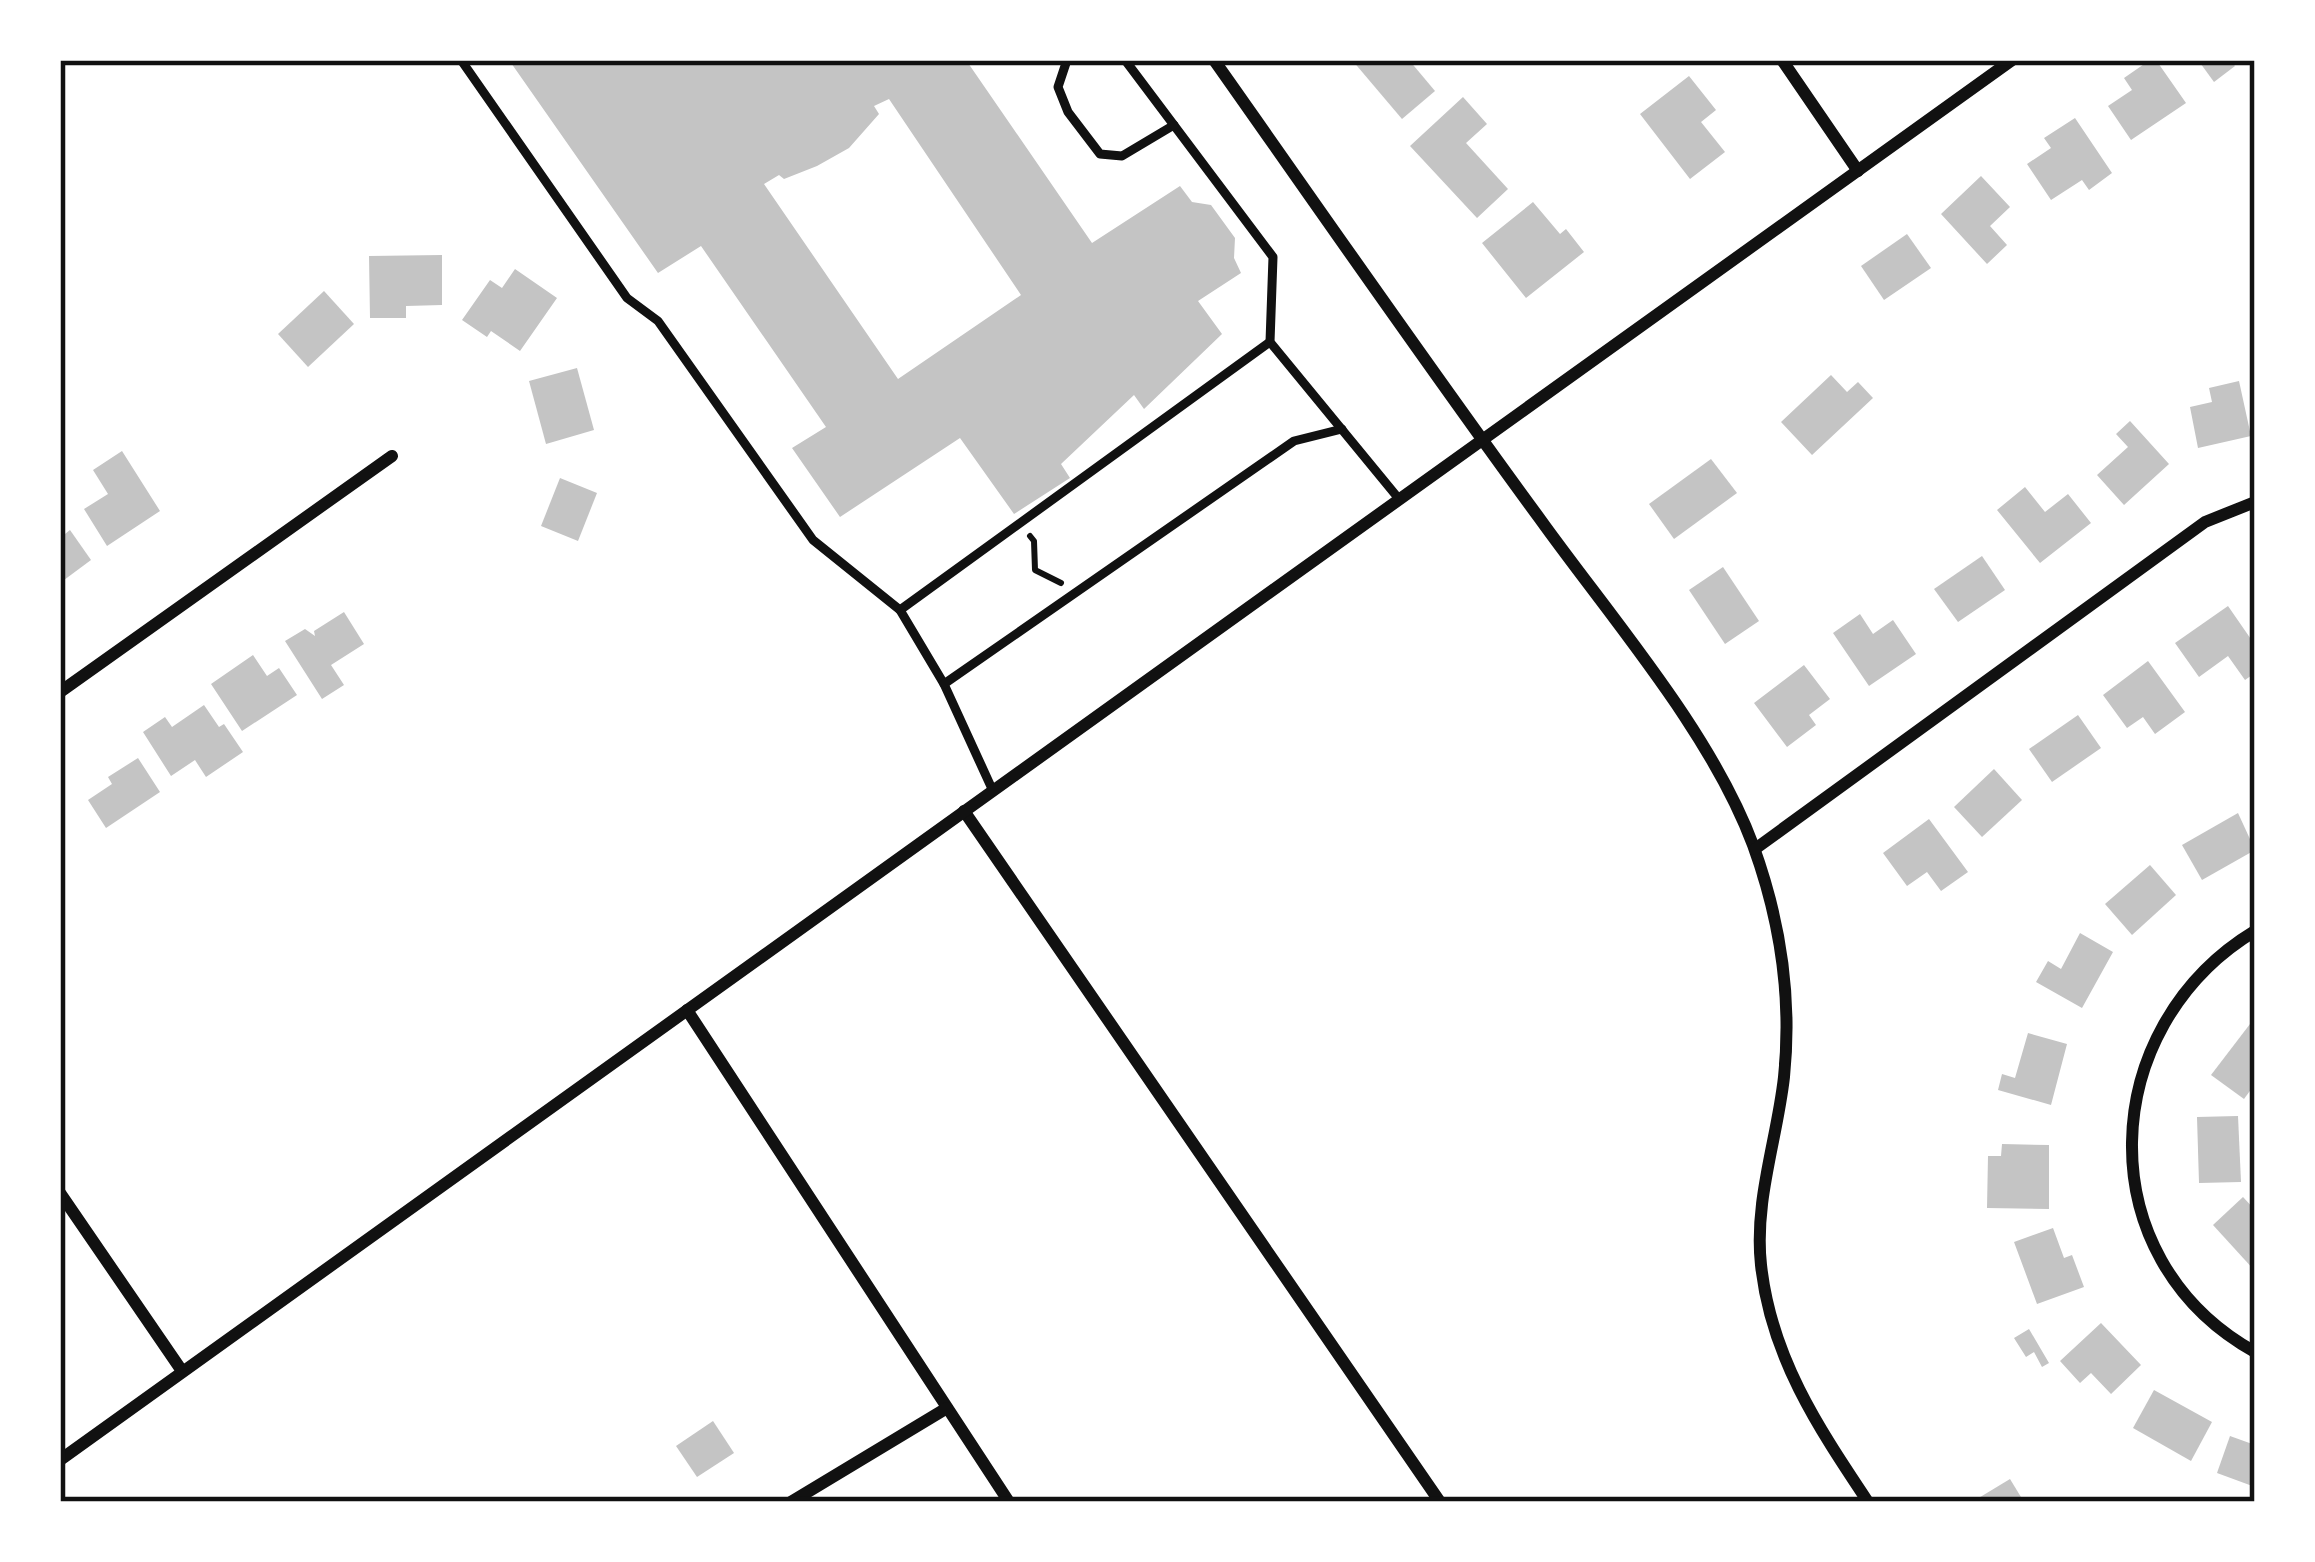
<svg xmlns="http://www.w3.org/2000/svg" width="2315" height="1562" font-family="Rubik,sans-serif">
<rect width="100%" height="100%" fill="#fff"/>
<g fill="#c4c4c4" fill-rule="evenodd">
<path d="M509 60H966L1092 243 1180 186 1192 202 1211 205 1235 238 1234 258 1241 273 1198 301 1222 334 1144 409 1134 395 1061 464 1070 478 1014 514 960 438 840 517 792 448 826 427 701 246 658 273ZM889 99 1021 295 898 379 764 184 779 175 784 179 817 166 849 148 879 114 874 106Z"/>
<polygon points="1352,60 1409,60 1435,91 1402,119"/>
<polygon points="2150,60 2156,60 2186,103 2131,140 2108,106 2132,90 2124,78"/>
<polygon points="2198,60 2230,60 2235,66 2214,82"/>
<polygon points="1689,76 1716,110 1701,122 1725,152 1690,179 1640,114"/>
<polygon points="1463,97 1487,124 1466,143 1508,189 1477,218 1410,146"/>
<polygon points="2075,118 2112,173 2089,190 2082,180 2051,200 2027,164 2051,148 2044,138"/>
<polygon points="1981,176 2010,207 1990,226 2007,245 1987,264 1941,214"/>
<polygon points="1533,202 1560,234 1566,229 1584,252 1526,298 1482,243"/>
<polygon points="1907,234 1931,268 1884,300 1861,266"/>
<polygon points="442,255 442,305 406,306 406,318 370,318 369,256"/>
<polygon points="515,269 557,298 520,351 491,331 487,337 462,320 490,280 502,288"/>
<polygon points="324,291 354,324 308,367 278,334"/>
<polygon points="577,368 594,430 546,444 529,381"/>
<polygon points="1831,375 1847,392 1858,382 1873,398 1812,455 1781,422"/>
<polygon points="2239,381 2251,436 2198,448 2190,407 2212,402 2209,388"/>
<polygon points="2130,421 2169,464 2124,505 2097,475 2128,447 2116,434"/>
<polygon points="122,451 160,511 107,546 84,509 108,494 93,470"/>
<polygon points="1711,459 1737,493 1674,539 1649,504"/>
<polygon points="560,478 597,493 578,541 541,526"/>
<polygon points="2025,487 2045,512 2068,494 2091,523 2040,563 1997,510"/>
<polygon points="70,530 91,560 60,583 60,538"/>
<polygon points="1982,556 2005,590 1958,622 1934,589"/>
<polygon points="1723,567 1759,621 1725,644 1689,590"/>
<polygon points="2228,606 2255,645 2255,673 2245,680 2228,656 2199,677 2175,643"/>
<polygon points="344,612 364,644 331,665 344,685 322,699 285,641 305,629 315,636 314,631"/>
<polygon points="1860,614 1873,634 1893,620 1916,654 1869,686 1833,633"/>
<polygon points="253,655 267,676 279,668 297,695 242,731 211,684"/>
<polygon points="2148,661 2185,712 2155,734 2143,717 2127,728 2103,695"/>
<polygon points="1804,665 1830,699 1809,715 1816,725 1787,747 1754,703"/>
<polygon points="204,705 219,727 224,724 243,752 206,777 195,760 171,776 143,732 165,717 172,727"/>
<polygon points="2078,715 2101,748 2052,782 2029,749"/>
<polygon points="138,758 160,792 106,828 88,800 112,784 108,777"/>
<polygon points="1994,769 2022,800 1982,837 1954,807"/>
<polygon points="2238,813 2255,850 2202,880 2182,845"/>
<polygon points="1929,819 1968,872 1941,891 1927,872 1907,886 1883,853"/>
<polygon points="2150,865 2176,895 2132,935 2105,904"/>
<polygon points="2080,933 2113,952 2082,1008 2036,982 2048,961 2061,969"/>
<polygon points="2250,1024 2255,1028 2255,1084 2244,1099 2211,1075"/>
<polygon points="2028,1033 2067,1044 2051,1105 1998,1090 2002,1074 2015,1078"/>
<polygon points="2238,1116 2241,1182 2199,1183 2197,1117"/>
<polygon points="2002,1144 2049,1145 2049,1209 1987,1208 1988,1156 2001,1156"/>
<polygon points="2243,1197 2255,1210 2255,1271 2213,1225"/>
<polygon points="2053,1228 2064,1258 2072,1255 2084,1287 2037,1304 2014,1242"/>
<polygon points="2101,1323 2141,1365 2111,1394 2091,1373 2080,1383 2060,1361"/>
<polygon points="2029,1329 2049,1363 2042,1367 2034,1352 2026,1357 2014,1338"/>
<polygon points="2154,1390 2212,1422 2191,1461 2133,1428"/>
<polygon points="713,1421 734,1453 697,1477 676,1446"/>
<polygon points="2230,1436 2255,1445 2255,1487 2217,1473"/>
<polygon points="2010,1479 2024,1502 1972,1502"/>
</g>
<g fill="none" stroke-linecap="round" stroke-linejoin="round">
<polyline stroke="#111" stroke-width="6" points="1030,536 1034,541 1035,570 1061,583"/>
<g stroke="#111" stroke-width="9">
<polyline points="461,60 627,298 658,321 813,540 900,610 944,684 993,791"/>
<polyline points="1067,60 1058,87 1068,112 1100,154 1122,156 1174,125"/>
<polyline points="1125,60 1273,257 1270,342 1399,499"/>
<polyline points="900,610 1270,342"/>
<polyline points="944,684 1294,441 1342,429"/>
</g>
<g stroke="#111" stroke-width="12">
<path d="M1214 60C1322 213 1429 368 1540 519 1611 618 1711 732 1753 845 1780 919 1792 999 1784 1077 1777 1140 1754 1201 1761 1265 1771 1357 1818 1427 1868 1502"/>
<polyline points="1782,60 1858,171"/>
<polyline points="60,692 392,456"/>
<polyline points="964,811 1440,1502"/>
<polyline points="1755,849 2205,522 2255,502"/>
<path d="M2255 931C2096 1027 2086 1258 2255 1352"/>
<polyline points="687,1010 1009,1502"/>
<polyline points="60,1193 182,1371"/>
<polyline points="60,1460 2012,60"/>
<polyline points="791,1502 947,1408"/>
</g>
</g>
<rect width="2315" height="1562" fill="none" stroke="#ffffff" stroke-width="126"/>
<rect x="63" y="63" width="2189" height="1436" fill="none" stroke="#111" stroke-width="4.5"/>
</svg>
